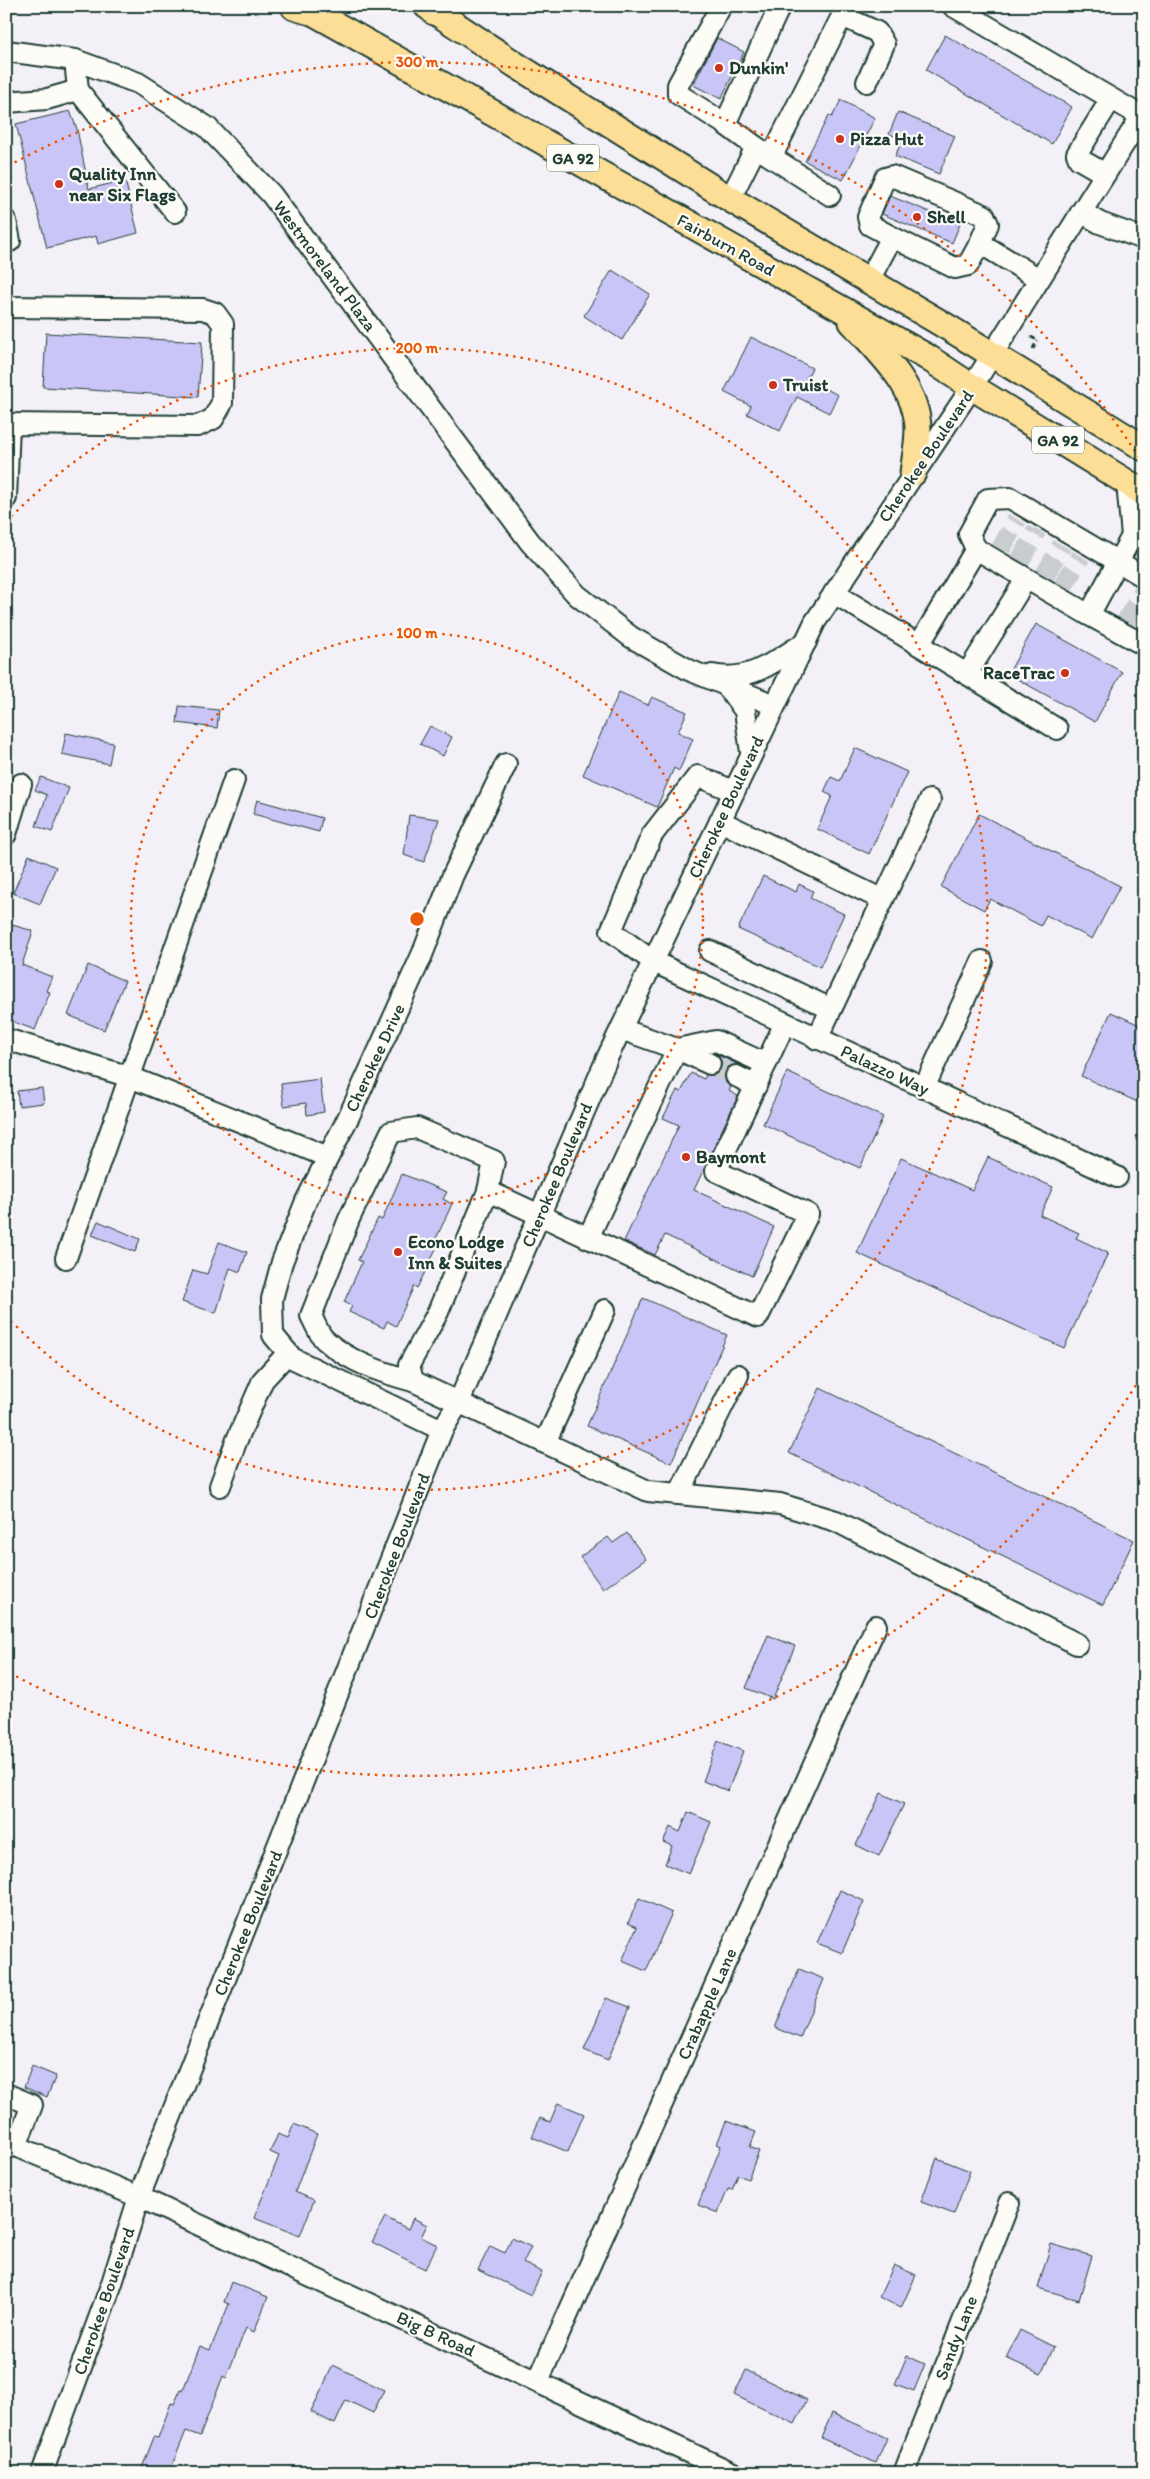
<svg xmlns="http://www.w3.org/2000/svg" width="1150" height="2479" font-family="Itim,sans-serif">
<rect width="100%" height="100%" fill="#f3f1f7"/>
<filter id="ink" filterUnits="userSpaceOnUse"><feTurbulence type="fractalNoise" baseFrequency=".02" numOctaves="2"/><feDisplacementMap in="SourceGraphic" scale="10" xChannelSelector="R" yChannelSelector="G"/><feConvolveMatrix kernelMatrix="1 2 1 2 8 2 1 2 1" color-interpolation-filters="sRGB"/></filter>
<g filter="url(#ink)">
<g fill="#c9c5f7" stroke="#1f3d34">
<polygon points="945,35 1072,107 1052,144 926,70"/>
<polygon points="717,38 744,52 721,99 693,85"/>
<polygon points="841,100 875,118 843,180 805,161 829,115 832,117"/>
<polygon points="70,111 77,129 89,189 125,180 138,233 98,244 96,236 47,248 16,124"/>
<polygon points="898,112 955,136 939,174 895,156 903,139 889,134"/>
<polygon points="890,196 960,224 952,243 882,214"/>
<polygon points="612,270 650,294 622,340 584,316"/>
<polygon points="46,333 202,342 198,397 43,387"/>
<polygon points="751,337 812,368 806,379 838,395 829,413 797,397 780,431 747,414 751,406 724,392"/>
<polygon points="1036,624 1122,672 1095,722 1008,674"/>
<polygon points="619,692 648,705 652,697 687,712 678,732 693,739 679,771 674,768 657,807 583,775"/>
<polygon points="179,706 219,710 217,728 177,723"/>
<polygon points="430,726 452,737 443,756 420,744"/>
<polygon points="66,733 113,743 109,764 62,754"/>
<polygon points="855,748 907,772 869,854 817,829 832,796 824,792 831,777 840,781"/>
<polygon points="41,777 69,788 52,832 36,826 47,795 35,790"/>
<polygon points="257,800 322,818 319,832 253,814"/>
<polygon points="979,814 1120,886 1092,939 1046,915 1041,926 990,899 984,910 941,887"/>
<polygon points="409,815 439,819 424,862 404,855"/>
<polygon points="29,855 56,867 40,904 13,893"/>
<polygon points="763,876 796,892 799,884 813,891 810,898 844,914 820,967 738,929"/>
<polygon points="6,923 33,931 22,965 52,977 46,991 50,992 35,1030 6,1019"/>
<polygon points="88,965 125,981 104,1030 68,1015"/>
<polygon points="1111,1012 1144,1027 1144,1105 1081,1076"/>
<polygon points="716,1054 739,1065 729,1066 724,1076 726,1083 731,1087 729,1091 738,1096 694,1190 774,1227 752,1276 665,1235 655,1255 624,1241 679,1125 663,1118 677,1090 681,1092 691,1073 704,1079 706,1075 717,1073 722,1063"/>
<polygon points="787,1072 883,1117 860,1168 763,1124"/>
<polygon points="320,1079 324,1112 307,1115 306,1103 284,1106 281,1084"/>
<polygon points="42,1088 44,1103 19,1106 17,1091"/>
<polygon points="988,1157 1053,1187 1040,1215 1079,1233 1076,1238 1108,1253 1064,1348 857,1253 901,1158 972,1190"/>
<polygon points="402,1174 447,1192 443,1199 452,1204 434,1243 438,1244 428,1266 417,1288 414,1286 396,1326 387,1321 384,1328 349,1312 352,1306 344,1302 362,1262 358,1260 378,1218 382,1220"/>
<polygon points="98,1221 140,1239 135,1252 92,1235"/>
<polygon points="219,1242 247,1252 240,1272 230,1268 216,1313 182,1302 193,1270 207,1274"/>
<polygon points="643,1298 727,1335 671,1463 587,1426"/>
<polygon points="820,1388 1134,1540 1103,1605 789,1453"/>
<polygon points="627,1533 646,1559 603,1589 580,1557 608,1537 613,1543"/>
<polygon points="768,1635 795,1646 773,1699 746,1688"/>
<polygon points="718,1741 743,1751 728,1791 703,1781"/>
<polygon points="881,1793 904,1804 879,1856 856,1845"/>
<polygon points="688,1812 711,1822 689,1874 665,1864 672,1846 663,1842 670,1827 680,1832"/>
<polygon points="840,1890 864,1901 842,1953 817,1943"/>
<polygon points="639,1898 672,1913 646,1971 622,1961 637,1927 628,1923"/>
<polygon points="799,1969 824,1979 800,2038 775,2028"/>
<polygon points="606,1998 630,2007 608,2060 584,2050"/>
<polygon points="32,2066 56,2076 47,2097 24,2087"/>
<polygon points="558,2103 584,2114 568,2152 532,2137 540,2118 550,2122"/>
<polygon points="726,2121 756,2132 750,2147 759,2151 748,2179 738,2175 732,2190 728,2189 718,2213 698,2205 721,2146 717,2144"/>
<polygon points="294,2124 317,2134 295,2192 314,2200 300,2236 254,2218 279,2156 270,2152 278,2134 288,2138"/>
<polygon points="937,2158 970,2171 954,2214 921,2202"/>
<polygon points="385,2217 408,2229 413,2218 427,2225 421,2237 437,2245 425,2269 372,2242"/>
<polygon points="512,2238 531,2247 523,2263 542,2272 531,2295 478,2270 490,2246 505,2253"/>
<polygon points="1051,2244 1092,2256 1079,2300 1038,2288"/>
<polygon points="894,2265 916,2275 901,2308 879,2297"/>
<polygon points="231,2282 268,2297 254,2332 246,2328 226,2378 223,2376 200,2436 186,2431 169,2473 140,2473 154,2437 158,2438 171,2403 174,2404 181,2389 183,2390 200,2346 210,2350 229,2304 224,2302"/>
<polygon points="1020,2330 1054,2347 1041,2374 1006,2358"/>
<polygon points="907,2356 925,2364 914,2391 895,2384"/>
<polygon points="333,2365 384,2390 373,2413 346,2400 335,2424 311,2412"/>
<polygon points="746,2370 807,2400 795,2424 734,2395"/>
<polygon points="832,2413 887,2438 876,2463 821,2438"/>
</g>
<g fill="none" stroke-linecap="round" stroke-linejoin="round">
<g stroke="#c9cdd0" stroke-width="20" stroke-dasharray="20 10" stroke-linecap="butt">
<polyline points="1001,549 1017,519"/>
<polyline points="1020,561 1037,530"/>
<polyline points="1045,575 1062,545"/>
<polyline points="1063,586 1081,556"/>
<polyline points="1126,622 1143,592"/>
<polyline points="710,1064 736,1076"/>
</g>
<defs>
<g id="minor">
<polyline points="721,6 678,85 678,94 725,124 756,147"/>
<polyline points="953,6 1141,116"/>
<polyline points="6,51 75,60 138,83 207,127 271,194 530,542 577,595 631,637 689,670 774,705"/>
<polyline points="75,60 78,90 175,212"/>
<polyline points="6,102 47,99 78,90"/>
<polyline points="725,124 780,6"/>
<polyline points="772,156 842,16 877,32 884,44 867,82"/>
<polyline points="1105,174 1079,159 1077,154 1111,99"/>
<polyline points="730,199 756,147 830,195"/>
<polyline points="1081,212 1100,223 1144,239"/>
<polyline points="6,221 10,241"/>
<polyline points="892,237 955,268 968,265 980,243"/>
<polyline points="869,280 892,237 870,225 868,217 885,178 892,176 984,215 988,224 980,243 1039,279"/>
<polyline points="6,307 203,309 215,313 223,324 222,403 213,419 198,426 6,424"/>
<polyline points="1127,483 1132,536 1143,532"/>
<polyline points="6,498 9,424"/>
<polyline points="976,549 969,534 988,499 1010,498 1144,577"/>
<polyline points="834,593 919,645 976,549 1089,615 1132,536"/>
<polyline points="1089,615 1144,645"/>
<polyline points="919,645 1057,729"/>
<polyline points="967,674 1026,579"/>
<path d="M712 675C751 683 774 661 806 642"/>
<polyline points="726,685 745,711 751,752"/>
<polyline points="733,791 698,776 652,835 611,931 654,962 1117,1177"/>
<polyline points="720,821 883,900 817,1039"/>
<polyline points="6,834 21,784"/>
<polyline points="883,900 930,800"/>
<polyline points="710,951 831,1009"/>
<polyline points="785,1023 716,1171 808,1214 758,1317 488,1191 438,1312 409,1365 413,1381 648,1491 780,1504 836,1521 1077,1644"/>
<polyline points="6,1039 130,1077 328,1157"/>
<polyline points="677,1049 716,1041 766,1064"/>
<polyline points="677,1049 710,1064"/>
<polyline points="736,1076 756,1086"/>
<polyline points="924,1088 982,961"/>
<polyline points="588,1238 677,1049 621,1029"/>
<polyline points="66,1258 234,780"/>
<path d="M413 1381C383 1373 349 1362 325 1340 319 1335 315 1323 311 1316L349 1219 391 1132 417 1128 494 1161 488 1191"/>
<polyline points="442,1430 292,1358 273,1335 272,1299 282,1262 306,1201 349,1116 422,955 453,875 506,764"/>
<polyline points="545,1443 605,1310"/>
<polyline points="220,1486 236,1442 263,1380 288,1353"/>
<polyline points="679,1494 738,1375"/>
<polyline points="6,2094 32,2105 16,2146"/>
<polyline points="6,2142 139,2197 733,2473"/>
<polyline points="538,2381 876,1626"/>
<polyline points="42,2473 112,2283 139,2197 442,1430 459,1402 608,1056 815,622 972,387 1144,112"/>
<polyline points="904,2473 1009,2203"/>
</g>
<g id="major">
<polyline points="302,6 927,357 972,387 1144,493"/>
<polyline points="427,6 516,65 730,199 949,328 1144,448"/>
<path d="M852 322C878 351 917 386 918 428 918 443 915 458 913 473"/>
</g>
<g id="highway">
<polyline points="295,6 309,10"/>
<polyline points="431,6 435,11"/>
</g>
</defs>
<use href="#minor" stroke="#1f3d34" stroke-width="24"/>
<use href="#major" stroke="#1f3d34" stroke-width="29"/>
<use href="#highway" stroke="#1f3d34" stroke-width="31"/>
<g stroke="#1f3d34" stroke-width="3" stroke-dasharray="5 4" stroke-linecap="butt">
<polyline points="1031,337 1039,341"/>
<polyline points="1033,349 1037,340"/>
</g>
<use href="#minor" stroke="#fdfcf7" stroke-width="20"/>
<use href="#major" stroke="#fdde96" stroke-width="25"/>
<use href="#highway" stroke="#fdde96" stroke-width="28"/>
</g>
</g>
<g fill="none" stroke="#e8590c" stroke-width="2.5" stroke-dasharray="2.5 5">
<circle cx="417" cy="919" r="286"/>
<path d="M6 522A571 571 0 1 1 6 1316"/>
<path d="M1140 1379A857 857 0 0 1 8 1672M8 166A857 857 0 0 1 1140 459"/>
</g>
<g fill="#c8321e" stroke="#fdfcf7" stroke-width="2">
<circle cx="719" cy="68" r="5"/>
<circle cx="840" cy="139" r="5"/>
<circle cx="59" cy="184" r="5"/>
<circle cx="917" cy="217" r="5"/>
<circle cx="773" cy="385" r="5"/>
<circle cx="1065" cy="673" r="5"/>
<circle cx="686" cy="1157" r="5"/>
<circle cx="398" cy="1252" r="5"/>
</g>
<g text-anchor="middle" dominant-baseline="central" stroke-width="4.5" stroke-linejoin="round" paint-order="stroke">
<g fill="#fdfcf7" stroke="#62766e" stroke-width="1">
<rect x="547" y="144.5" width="52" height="27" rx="4"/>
<rect x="1032" y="426.5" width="52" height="27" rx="4"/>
</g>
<g font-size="16" font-weight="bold" fill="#1f3d34">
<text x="573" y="158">GA 92</text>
<text x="1058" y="440">GA 92</text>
</g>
<g font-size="18" font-weight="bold" fill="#1f3d34" stroke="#fdfcf7" text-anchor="start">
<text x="729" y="68">Dunkin'</text>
<text x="850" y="139">Pizza Hut</text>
<text x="69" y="174">Quality Inn<tspan x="69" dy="21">near Six Flags</tspan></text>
<text x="927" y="217">Shell</text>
<text x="783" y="385">Truist</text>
<text x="1055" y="673" text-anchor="end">RaceTrac</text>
<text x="696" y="1157">Baymont</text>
<text x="408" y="1242">Econo Lodge<tspan x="408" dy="21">Inn &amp; Suites</tspan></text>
</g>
<g font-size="18" fill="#1f3d34" stroke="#fdfcf7">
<text transform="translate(726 245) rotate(29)">Fairburn Road</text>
<text transform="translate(325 266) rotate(53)">Westmoreland Plaza</text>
<text transform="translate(926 456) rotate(-56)">Cherokee Boulevard</text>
<text transform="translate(726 807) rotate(-65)">Cherokee Boulevard</text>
<text transform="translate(375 1058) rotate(-65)">Cherokee Drive</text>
<text transform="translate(885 1070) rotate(25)">Palazzo Way</text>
<text transform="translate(557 1175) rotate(-67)">Cherokee Boulevard</text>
<text transform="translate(397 1546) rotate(-69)">Cherokee Boulevard</text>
<text transform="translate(248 1923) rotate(-68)">Cherokee Boulevard</text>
<text transform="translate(707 2004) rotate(-66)">Crabapple Lane</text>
<text transform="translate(104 2301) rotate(-71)">Cherokee Boulevard</text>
<text transform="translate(436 2334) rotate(25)">Big B Road</text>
<text transform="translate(956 2338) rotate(-69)">Sandy Lane</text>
</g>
</g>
<circle cx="417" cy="919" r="8" fill="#e8590c" stroke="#fdfcf7" stroke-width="2.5"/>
<g font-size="15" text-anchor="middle" font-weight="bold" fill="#e8590c" stroke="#fdfcf7" stroke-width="4.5" stroke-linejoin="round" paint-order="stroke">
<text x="417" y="67">300 m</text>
<text x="417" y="353">200 m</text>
<text x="417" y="638">100 m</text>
</g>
<rect width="1150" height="2479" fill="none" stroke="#fdfcf7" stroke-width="25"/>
<rect x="12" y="12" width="1125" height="2454" fill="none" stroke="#1f3d34" stroke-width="2" filter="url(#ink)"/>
</svg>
